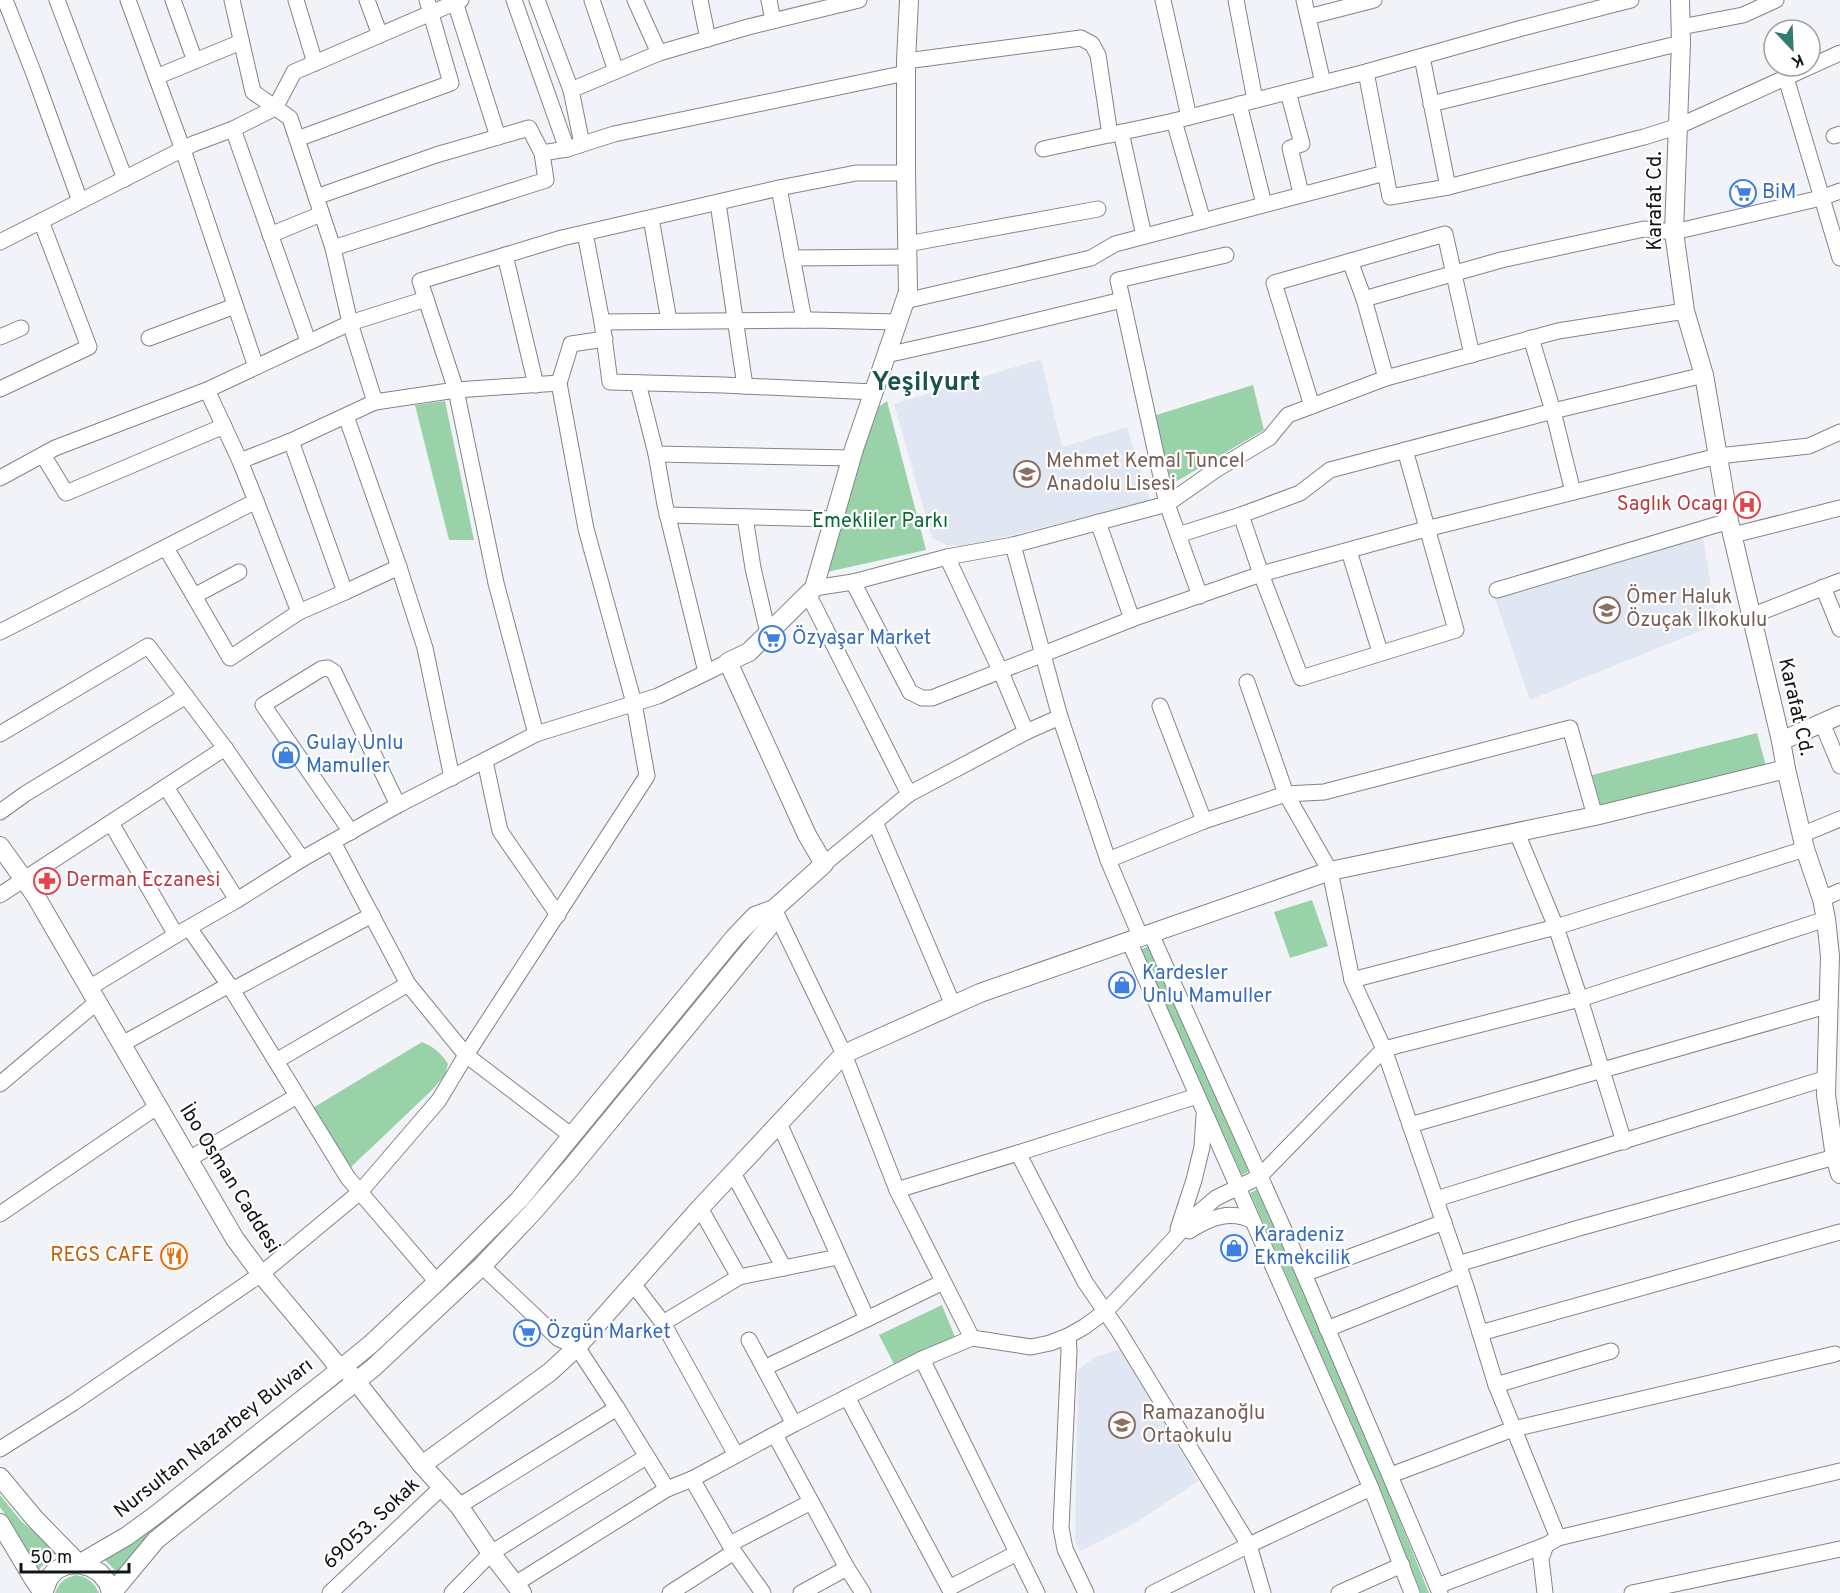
<svg xmlns="http://www.w3.org/2000/svg" width="1840" height="1593" font-family="Overpass,sans-serif">
<rect width="100%" height="100%" fill="#f1f3f8"/>
<g fill="#e1e7f2">
<polygon points="1041,359 1062,447 1127,427 1150,501 984,542 961,546 947,545 932,538 894,404"/>
<polygon points="1703,537 1717,624 1530,700 1494,596"/>
<polygon points="1123,1348 1198,1481 1139,1521 1080,1551 1075,1540 1078,1370 1095,1357"/>
</g>
<g fill="#99d2a8">
<polygon points="1253,385 1264,430 1172,484 1153,416"/>
<polygon points="445,401 474,540 449,540 415,405"/>
<polygon points="887,401 926,550 827,572 874,410"/>
<polygon points="1757,733 1766,766 1601,806 1592,775"/>
<polygon points="1312,900 1328,946 1290,958 1274,912"/>
<polygon points="761,920 765,923 528,1209 458,1280 365,1362 363,1360 456,1276 525,1206"/>
<polygon points="1149,946 1249,1171 1242,1175 1140,950"/>
<path d="M422 1042C434 1047 441 1053 448 1064L445 1075 432 1090 349 1169 311 1109Z"/>
<polygon points="1258,1189 1304,1290 1376,1461 1429,1593 1421,1593 1370,1465 1250,1193"/>
<polygon points="942,1305 957,1342 896,1368 879,1335"/>
<polygon points="333,1386 335,1388 151,1534 117,1572 104,1559"/>
<polygon points="0,1495 21,1521 57,1552 38,1570 14,1528 0,1507"/>
<path d="M76 1575C88 1577 94 1582 99 1593H55C59 1582 65 1578 76 1575Z"/>
</g>
<g fill="none" stroke-linecap="round" stroke-linejoin="round">
<defs>
<g id="minor">
<polyline points="5,0 34,74 80,201"/>
<polyline points="57,0 125,179"/>
<polyline points="128,0 183,150 256,367"/>
<polyline points="173,0 195,61"/>
<polyline points="232,0 253,92 290,118 333,248 350,323 375,402 456,390 559,383"/>
<polyline points="296,0 315,63"/>
<polyline points="367,0 380,35"/>
<polyline points="514,0 567,149"/>
<polyline points="537,0 571,90"/>
<polyline points="592,0 616,71"/>
<polyline points="635,0 659,53 748,27 859,0"/>
<polyline points="700,0 708,39"/>
<polyline points="769,0 773,21"/>
<polyline points="1163,0 1189,117"/>
<polyline points="1236,0 1255,100"/>
<polyline points="1304,0 1323,83"/>
<polyline points="455,2 498,137"/>
<polyline points="1308,17 1374,0"/>
<polyline points="1681,27 1743,15 1776,0"/>
<polyline points="1422,57 1448,187"/>
<polyline points="906,61 1081,38 1092,44 1098,55 1110,135"/>
<polyline points="1366,72 1390,197 1448,187 1644,137 1679,126 1840,53"/>
<polyline points="156,77 241,42"/>
<polyline points="1786,78 1840,258"/>
<polyline points="1288,92 1302,144 1290,148 1300,189"/>
<polyline points="1239,104 1264,204"/>
<polyline points="1431,104 1681,43"/>
<polyline points="1174,121 1203,221"/>
<polyline points="233,129 308,341"/>
<polyline points="1121,132 1144,236"/>
<polyline points="1834,136 1840,134"/>
<polyline points="297,139 451,83 427,0"/>
<polyline points="582,144 571,90 659,53"/>
<polyline points="1043,149 1174,121 1366,72 1522,28 1631,0"/>
<polyline points="542,153 567,149 614,134 906,73"/>
<polyline points="779,188 804,320"/>
<polyline points="316,197 436,155 529,128 542,153 546,180 333,248"/>
<polyline points="718,203 745,386"/>
<polyline points="651,218 669,321"/>
<polyline points="585,233 602,322 610,382 723,385 874,392"/>
<polyline points="270,235 321,214"/>
<polyline points="0,242 193,144 233,129 275,108 294,72 461,0"/>
<polyline points="907,244 1098,209"/>
<polyline points="505,255 536,385"/>
<polyline points="792,258 908,257"/>
<polyline points="1350,261 1364,299 1386,378"/>
<polyline points="1364,299 1501,260 1644,229 1674,232 1821,198 1840,191"/>
<polyline points="905,301 1091,258 1115,244 1385,173"/>
<polyline points="602,322 812,320 898,322"/>
<polyline points="0,337 21,328"/>
<polyline points="149,338 235,306"/>
<polyline points="1531,338 1553,411 1573,492"/>
<polyline points="886,355 985,333 1122,300"/>
<polyline points="638,383 656,454 665,505 706,672"/>
<polyline points="0,389 89,347 41,221"/>
<polyline points="1312,406 1274,283 1445,234 1472,355"/>
<polyline points="656,454 851,458"/>
<polyline points="43,455 66,493 224,426"/>
<polyline points="240,461 291,441 375,402"/>
<polyline points="0,478 55,448 207,390 350,323 426,299"/>
<polyline points="256,501 299,612"/>
<polyline points="667,515 834,519"/>
<polyline points="1241,515 1261,574 1301,678 1456,630 1405,450"/>
<polyline points="745,517 753,568 768,633"/>
<polyline points="1098,522 1132,619"/>
<polyline points="1178,535 1241,515 1300,493 1330,470 1553,411 1704,375"/>
<polyline points="1733,535 1840,508"/>
<polyline points="1013,545 1060,717 1108,860 1141,938"/>
<polyline points="166,548 230,658 299,612 345,592 291,441"/>
<polyline points="1349,551 1380,652"/>
<polyline points="399,567 425,648 452,778"/>
<polyline points="853,582 910,692 922,698 932,698 1132,619 1261,574 1426,529 1718,456 1809,446 1840,432"/>
<polyline points="1823,587 1840,629"/>
<polyline points="814,588 853,582 947,557 1013,545 1167,504 1217,469 1269,438 1288,415 1312,406 1386,378 1558,331 1685,311"/>
<polyline points="1497,590 1729,521"/>
<polyline points="345,592 399,567 346,416"/>
<polyline points="808,594 909,794 824,864"/>
<polyline points="194,596 239,572"/>
<polyline points="1200,596 1167,504 1118,280 1226,255"/>
<polyline points="1751,616 1840,581"/>
<polyline points="0,632 256,501 240,461 207,390"/>
<polyline points="1247,682 1286,794 1330,871 1352,980 1384,1049 1466,1287 1496,1385 1558,1538"/>
<polyline points="1160,706 1204,821"/>
<polyline points="1822,723 1840,766"/>
<polyline points="1026,732 1060,717"/>
<polyline points="0,734 148,646 225,748 302,859"/>
<polyline points="536,734 496,583 456,390 420,281 562,238 779,188 856,173 906,173"/>
<polyline points="485,761 500,831 558,915"/>
<polyline points="166,787 237,900"/>
<polyline points="909,794 1026,732 1001,672 947,557"/>
<polyline points="0,812 25,794 186,696"/>
<polyline points="875,822 953,1005"/>
<polyline points="111,823 176,935 237,900 302,859 398,805 536,734 658,696 728,662"/>
<polyline points="351,832 263,705 321,669 328,668 334,672 398,805"/>
<polyline points="1517,833 1556,927 1580,999 1624,1142"/>
<polyline points="1801,835 1840,819"/>
<polyline points="333,842 408,984 466,1055 572,1136"/>
<polyline points="1108,860 1204,821 1286,794 1324,792 1570,728 1595,816"/>
<polyline points="0,895 225,748"/>
<polyline points="1822,899 1840,891"/>
<polyline points="774,909 844,1054 897,1190 972,1338"/>
<polyline points="189,928 229,985 348,1178 437,1282"/>
<polyline points="1151,934 1304,1274 1440,1593"/>
<polyline points="1129,941 1371,1488 1412,1593"/>
<polyline points="1352,980 1556,927 1805,849"/>
<polyline points="89,988 176,935"/>
<polyline points="232,990 372,915"/>
<polyline points="122,1044 229,985"/>
<polyline points="276,1061 408,984"/>
<polyline points="0,1084 97,1002"/>
<polyline points="779,1123 867,1319 943,1282"/>
<polyline points="1410,1125 1830,1005"/>
<polyline points="1018,1153 1197,1096"/>
<polyline points="189,1159 297,1096"/>
<polyline points="733,1173 784,1268"/>
<polyline points="897,1190 1018,1153 1085,1282 1118,1330 1249,1545 1263,1593"/>
<polyline points="1436,1199 1827,1078"/>
<polyline points="700,1208 739,1277"/>
<polyline points="0,1214 158,1106"/>
<polyline points="1178,1229 1194,1180 1202,1147 1204,1116"/>
<path d="M1189 1231C1209 1218 1231 1209 1253 1221"/>
<polyline points="1458,1264 1579,1228 1835,1157"/>
<polyline points="482,1266 559,1339 577,1347 617,1408 667,1489"/>
<polyline points="1304,1274 1444,1222"/>
<polyline points="634,1285 663,1323 736,1455"/>
<polyline points="663,1323 739,1277 838,1257"/>
<polyline points="1327,1329 1462,1275"/>
<polyline points="1480,1333 1840,1232"/>
<polyline points="1068,1336 1069,1351 1061,1528 1065,1549 1086,1593"/>
<polyline points="749,1340 764,1368"/>
<polyline points="922,1359 1037,1593"/>
<polyline points="1496,1385 1611,1351"/>
<polyline points="847,1397 949,1588 1017,1553"/>
<polyline points="794,1424 764,1368 867,1319"/>
<polyline points="775,1435 847,1568 863,1593"/>
<polyline points="0,1449 73,1403 261,1274 360,1192 439,1100 466,1055 647,776 634,703 586,529 559,383 571,344 605,339"/>
<polyline points="1391,1475 1513,1429 1835,1354"/>
<polyline points="692,1479 734,1552 763,1593"/>
<polyline points="459,1506 617,1408"/>
<polyline points="730,1544 811,1502"/>
<polyline points="515,1584 667,1489 692,1479 794,1424 922,1359 972,1338 1031,1347 1050,1343 1068,1336 1084,1327 1106,1311 1173,1240 1191,1219 1216,1198 1259,1177 1384,1049 1580,999 1826,919"/>
<polyline points="1437,1586 1546,1545"/>
<polyline points="330,1593 443,1486"/>
<polyline points="452,1593 491,1553 646,1457"/>
<polyline points="670,1593 734,1552"/>
<polyline points="801,1593 847,1568"/>
<polyline points="1153,1593 1249,1545 1371,1488"/>
<polyline points="1339,1593 1402,1565"/>
<polyline points="1545,1593 1541,1559 1546,1545 1558,1538 1840,1471"/>
<polyline points="1632,1593 1840,1549"/>
</g>
<g id="major">
<polyline points="1680,0 1681,43 1674,232 1685,311 1704,375 1729,521 1781,741 1786,769 1805,849 1822,899 1826,919 1830,956 1826,1095 1835,1157 1840,1174"/>
<polyline points="1781,741 1840,715"/>
<polyline points="0,846 35,895 235,1239 261,1274 328,1354 335,1363 344,1366 422,1465 459,1506 491,1553 522,1593"/>
<polyline points="422,1465 550,1372 577,1347 700,1208 844,1054 980,993 1330,871 1595,816 1786,769"/>
<polyline points="0,1477 35,1519 79,1564 90,1567 100,1573 108,1583 111,1593"/>
<polyline points="0,1523 31,1575 43,1593"/>
<polyline points="43,1593 49,1578 56,1570 67,1565 79,1564 127,1536 157,1514 327,1380 371,1344 437,1282 519,1200 734,938 755,916 774,909 824,864 807,835 728,662 749,652 814,588 854,449 908,292 906,173 906,61 909,0"/>
<polyline points="112,1593 156,1540 373,1368 482,1266 532,1213 571,1168 768,928 774,909"/>
</g>
</defs>
<use href="#minor" stroke="#828488" stroke-width="17"/>
<use href="#major" stroke="#828488" stroke-width="20"/>
<use href="#minor" stroke="#fff" stroke-width="15"/>
<use href="#major" stroke="#fff" stroke-width="18"/>
</g>
<defs>
<symbol id="supermarket-ring" viewBox="-11 -11 22 22"><circle r="9.5" fill="#fff" stroke="#3f7fe0" stroke-width="1.5"/><path d="M-6-5.5h2.5l.6 2H6L4.5 2H-2.5L-4.4-4H-6ZM-1.5 3.2a1.3 1.3 0 1 0 .1 0ZM3 3.2a1.3 1.3 0 1 0 .1 0Z" fill="#3f7fe0"/></symbol>
<symbol id="school-ring" viewBox="-11 -11 22 22"><circle r="9.5" fill="#fff" stroke="#8d6e63" stroke-width="1.5"/><path d="M0-5L7-2L0 1L-7-2ZM-4 1L0 2.5L4 1V4Q0 6-4 4Z" fill="#8d6e63"/></symbol>
<symbol id="hospital-ring" viewBox="-11 -11 22 22"><circle r="9.5" fill="#fff" stroke="#e0444e" stroke-width="1.5"/><path d="M-5-5h3v3.5h4V-5h3V5h-3V1.5h-4V5h-3Z" fill="#e0444e"/></symbol>
<symbol id="shop-ring" viewBox="-11 -11 22 22"><circle r="9.5" fill="#fff" stroke="#3f7fe0" stroke-width="1.5"/><path d="M-5-2.5h2.3a2.7 3.5 0 0 1 5.4 0H5L5.5 6h-11ZM-1.5-2.5h3a1.5 2.3 0 0 0-3 0Z" fill="#3f7fe0"/></symbol>
<symbol id="pharmacy-ring" viewBox="-11 -11 22 22"><circle r="9.5" fill="#fff" stroke="#e0444e" stroke-width="1.5"/><path d="M-2-6h4v4h4v4h-4v4h-4v-4h-4v-4h4Z" fill="#e0444e"/></symbol>
<symbol id="restaurant-ring" viewBox="-11 -11 22 22"><circle r="9.5" fill="#fff" stroke="#e8710a" stroke-width="1.5"/><path d="M-5-6h1v4h1v-4h1v4h1v-4h1v5L-1.5 .5V6h-2V.5L-5-1ZM5-6V6H3V1.5H1.5Q1.5-4 5-6Z" fill="#e8710a"/></symbol>
</defs>
<g fill-rule="evenodd">
<use href="#supermarket-ring" x="1728" y="178" width="30" height="30"/>
<use href="#school-ring" x="1012" y="459" width="30" height="30"/>
<use href="#hospital-ring" x="1732" y="490" width="30" height="30"/>
<use href="#school-ring" x="1592" y="595" width="30" height="30"/>
<use href="#supermarket-ring" x="757" y="624" width="30" height="30"/>
<use href="#shop-ring" x="271" y="740" width="30" height="30"/>
<use href="#pharmacy-ring" x="32" y="866" width="30" height="30"/>
<use href="#shop-ring" x="1107" y="970" width="30" height="30"/>
<use href="#shop-ring" x="1219" y="1233" width="30" height="30"/>
<use href="#restaurant-ring" x="159" y="1241" width="30" height="30"/>
<use href="#supermarket-ring" x="512" y="1318" width="30" height="30"/>
<use href="#school-ring" x="1107" y="1410" width="30" height="30"/>
</g>
<g text-anchor="middle" dominant-baseline="central" stroke-width="4.5" stroke-linejoin="round" paint-order="stroke">
<g font-size="20" fill="#366cbe" stroke="#fff" text-anchor="start">
<text x="1762" y="193">BiM</text>
<text x="792" y="639">Özyaşar Market</text>
<text x="306" y="744">Gulay Unlu<tspan x="306" dy="23">Mamuller</tspan></text>
<text x="1142" y="974">Kardesler<tspan x="1142" dy="23">Unlu Mamuller</tspan></text>
<text x="1254" y="1236">Karadeniz<tspan x="1254" dy="23">Ekmekcilik</tspan></text>
<text x="546" y="1333">Özgün Market</text>
</g>
<g font-size="20" fill="#131415" stroke="#fff">
<text transform="translate(1656 201) rotate(-90)">Karafat Cd.</text>
<text transform="translate(1795 707) rotate(77)">Karafat Cd.</text>
<text transform="translate(229 1179) rotate(58)">İbo Osman Caddesi</text>
<text transform="translate(214 1439) rotate(-38)">Nursultan Nazarbey Bulvarı</text>
<text transform="translate(372 1524) rotate(-43)">69053. Sokak</text>
</g>
<g font-size="20" fill="#785e54" stroke="#fff" text-anchor="start">
<text x="1046" y="462">Mehmet Kemal Tuncel<tspan x="1046" dy="23">Anadolu Lisesi</tspan></text>
<text x="1626" y="598">Ömer Haluk<tspan x="1626" dy="23">Özuçak İlkokulu</tspan></text>
<text x="1142" y="1414">Ramazanoğlu<tspan x="1142" dy="23">Ortaokulu</tspan></text>
</g>
<g font-size="20" fill="#be3a42" stroke="#fff" text-anchor="end">
<text x="1728" y="505">Saglık Ocagı</text>
<text x="66" y="881" text-anchor="start">Derman Eczanesi</text>
</g>
<g font-size="20" fill="#076a35" stroke="#fff">
<text x="880" y="522">Emekliler Parkı</text>
</g>
<g font-size="20" fill="#c56008" stroke="#fff" text-anchor="end">
<text x="154" y="1256">REGS CAFE</text>
</g>
<g font-size="26" font-weight="bold" fill="#19544f" stroke="#fff">
<text x="926" y="383">Yeşilyurt</text>
</g>
</g>
<g transform="translate(1792 48) rotate(157)"><circle r="28" fill="#ffffff" stroke="#a1a1a1" stroke-width="1.5"/>
<path d="M0-4.5L10 22L0 15L-10 22Z" fill="#337a73"/>
<text y="-9" font-size="16" font-weight="bold" text-anchor="middle" fill="#131415">K</text>
</g>
<path d="M21 1563v9h108v-9" fill="none" stroke="#131415" stroke-width="3"/>
<text x="30" y="1563" font-size="18" fill="#131415" stroke="#ffffff" stroke-width="4.5" paint-order="stroke">50 m</text>
</svg>
